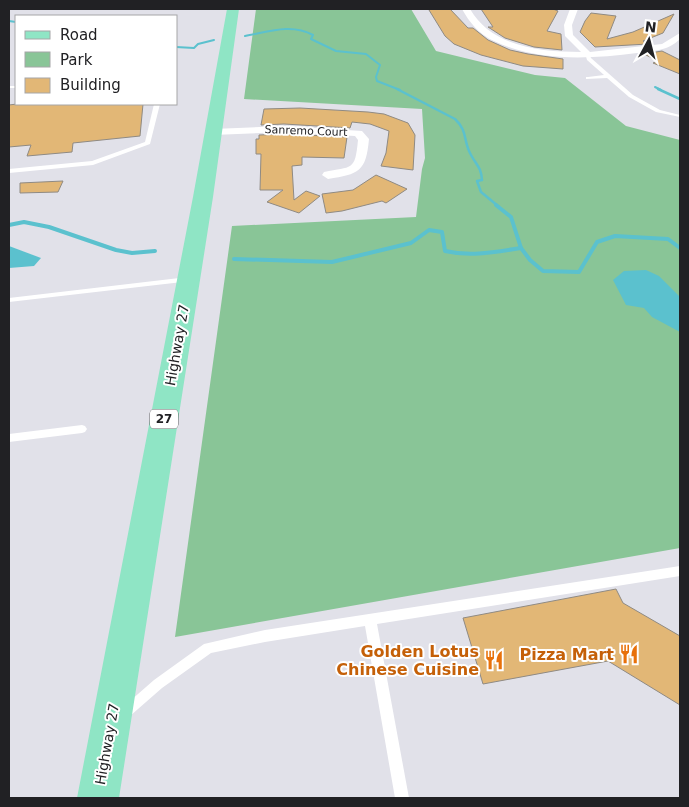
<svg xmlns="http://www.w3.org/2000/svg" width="689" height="807" font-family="'DejaVu Sans',sans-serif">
<rect width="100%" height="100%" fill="#e1e1e9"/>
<polygon fill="#89c597" points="256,9 411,9 436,51 535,75 565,78 626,126 680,140 680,548 175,637 232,226 416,217 422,169 425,158 422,109 244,99"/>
<g fill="#5bc1ce">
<polygon points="9,246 41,258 34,266 9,268"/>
<polygon points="646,270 659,276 680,297 680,332 652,317 644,308 626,305 613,280 624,271"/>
</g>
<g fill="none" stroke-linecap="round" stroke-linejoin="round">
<g stroke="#5bc1ce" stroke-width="2">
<polyline points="9,21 16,22"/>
<path d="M245 36C268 32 291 23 313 35L311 39 336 51 366 54 380 65 376 77 377 81 400 90"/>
<polyline points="176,47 194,48 198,44 214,40"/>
<polyline points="655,87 661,90"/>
</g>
<g stroke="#5bc1ce" stroke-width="2.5">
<path d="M397 89 455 119C468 131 463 141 471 155 477 166 481 167 482 180L477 181 481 192 498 206"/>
<polyline points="658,89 680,99"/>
</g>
<g stroke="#5bc1ce" stroke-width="4">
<polyline points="496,205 511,217 521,248 530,260 543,271 579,272 597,242 615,236 668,239 680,248"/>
<polyline points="9,225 24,222 49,227 116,250 132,253 155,251"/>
<path d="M234 259 332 262 411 243 429 230 442 232 445 251C471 257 495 252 521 248"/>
</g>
</g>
<g fill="#e2b776" stroke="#8f8a83">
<polygon points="431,9 450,9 468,28 473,28 488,40 510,50 528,54 563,59 563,69 523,66 481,55 454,44 445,36 429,10"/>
<polygon points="481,9 553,9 558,11 547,31 561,34 562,50 534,47 505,38 488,27 493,27"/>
<polygon points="591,13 616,16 607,39 633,32 674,14 663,33 643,41 648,44 595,47 580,32 585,21"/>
<polygon points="662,51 680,60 680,74 653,63 658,61 644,54"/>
<polygon points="17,104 143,104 140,136 73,143 72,152 27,156 31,145 9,147 9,105"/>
<polygon points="300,108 368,112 384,114 408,123 415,135 413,170 381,166 386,153 389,131 370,124 352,122 350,128 284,124 261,125 264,109"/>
<polygon points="284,134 347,137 344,158 302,157 302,165 292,166 294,200 306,191 320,196 299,213 267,202 283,190 260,190 261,154 256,154 256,139 259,139 259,135"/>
<polygon points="376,175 407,189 386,203 382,201 342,211 326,213 322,194 353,190"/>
<polygon points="63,181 58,192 20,193 20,183"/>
<polygon points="616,589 623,603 680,636 680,705 608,661 483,684 463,618"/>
</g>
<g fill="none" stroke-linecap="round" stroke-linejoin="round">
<g fill="#fff" fill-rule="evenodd">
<polygon points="587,52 589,53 591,58 633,95 660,110 680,115 680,117 656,112 629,97 607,78 586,79 586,77 588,77 604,75 587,60 585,53"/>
<rect x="9" y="86" width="7" height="2"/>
<polygon points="154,104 160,104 150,144 93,165 9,173 9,169 92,161 145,142"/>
<polygon points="188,277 191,277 191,281 9,302 9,298"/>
<polygon points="82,425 85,426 87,429 85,432 82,433 9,442 9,434"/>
<polygon points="680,566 680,576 377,624 409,798 395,798 365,626 265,642 211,653 162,688 130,716 126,718 122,716 120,712 122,708 154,680 204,644 265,630"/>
</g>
<g fill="#fff" fill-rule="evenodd">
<path d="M462 9H470C492 47 540 52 581 52L565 36 564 25 570 9H578L572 25 573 35 590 52 662 44 680 33V39C668 51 653 51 637 53 590 59 538 62 494 41 480 35 469 22 462 9Z"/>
<path d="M284 126 362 131 369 139C366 172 359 174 328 179L322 175 324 172C352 166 355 172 358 140L355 136 284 132 213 135 208 132 213 129Z"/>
</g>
<polygon fill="#8fe5c5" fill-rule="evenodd" points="227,9 239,9 213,197 119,798 77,798 193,197"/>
</g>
<defs>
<symbol id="restaurant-bare" viewBox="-9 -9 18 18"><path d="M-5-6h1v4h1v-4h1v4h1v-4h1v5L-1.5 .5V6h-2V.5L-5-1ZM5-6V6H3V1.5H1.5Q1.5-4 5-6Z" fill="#e8710a" stroke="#fff" stroke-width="2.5" paint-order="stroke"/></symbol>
</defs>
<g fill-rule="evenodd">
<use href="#restaurant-bare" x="615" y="640" width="28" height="28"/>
<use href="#restaurant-bare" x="480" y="646" width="28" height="28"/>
</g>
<g text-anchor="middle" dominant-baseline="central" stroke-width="4" stroke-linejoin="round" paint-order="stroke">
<g font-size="11" fill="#212124" stroke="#fff">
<text transform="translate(306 131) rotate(2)">Sanremo Court</text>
</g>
<rect fill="#fff" stroke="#646466" stroke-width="1" x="150" y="409.5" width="28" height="19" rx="4"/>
<g font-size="12" font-weight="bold" fill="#212124">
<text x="164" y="419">27</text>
</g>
<g font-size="14" fill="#212124" stroke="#fff">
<text transform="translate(177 345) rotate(-80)">Highway 27</text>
<text transform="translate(107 744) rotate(-80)">Highway 27</text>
</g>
<g font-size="16" font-weight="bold" fill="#c56008" stroke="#fff" text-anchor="end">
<text x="479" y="651">Golden Lotus<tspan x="479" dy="18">Chinese Cuisine</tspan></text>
<text x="614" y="654">Pizza Mart</text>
</g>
</g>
<rect width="689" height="807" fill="none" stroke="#212124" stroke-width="20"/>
<rect x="15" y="15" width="162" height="90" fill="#ffffff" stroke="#a6a6a7"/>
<rect x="25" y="31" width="25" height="8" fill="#8fe5c5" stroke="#a6a6a7"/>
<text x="60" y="40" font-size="15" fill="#212124">Road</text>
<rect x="25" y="52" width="25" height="15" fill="#89c597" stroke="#a6a6a7"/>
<text x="60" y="65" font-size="15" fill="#212124">Park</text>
<rect x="25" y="78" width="25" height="15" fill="#e2b776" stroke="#a6a6a7"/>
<text x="60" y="90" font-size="15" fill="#212124">Building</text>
<g transform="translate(649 40) rotate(7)" stroke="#ffffff" stroke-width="4" paint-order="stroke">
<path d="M0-4L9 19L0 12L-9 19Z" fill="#212124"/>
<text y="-8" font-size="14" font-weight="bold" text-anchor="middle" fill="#212124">N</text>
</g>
</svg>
